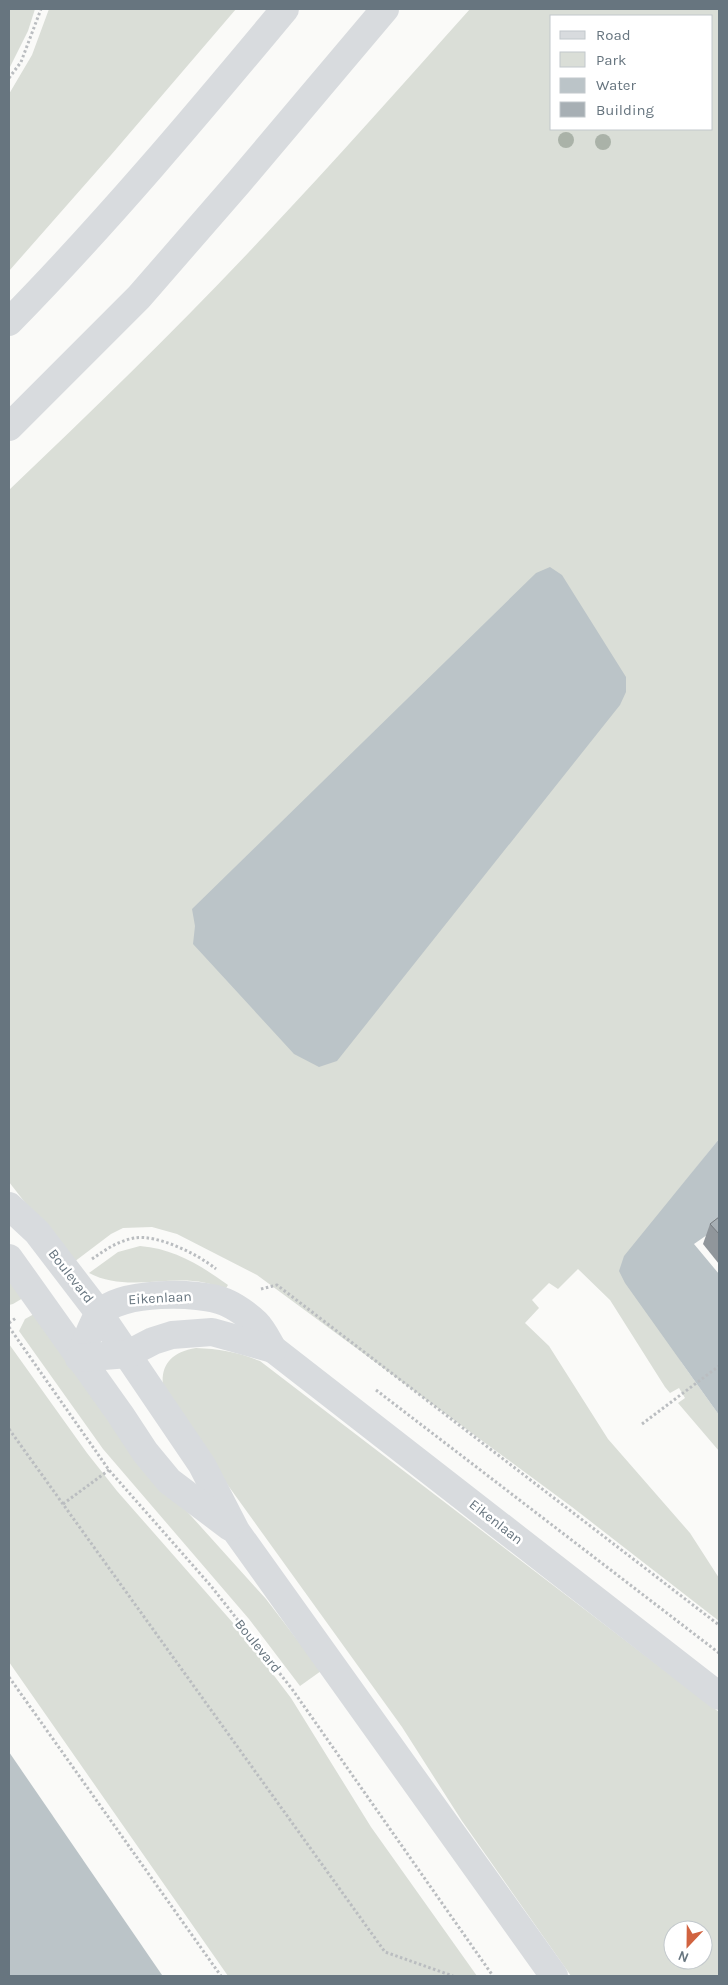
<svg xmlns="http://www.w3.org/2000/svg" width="728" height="1985" font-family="Karla,sans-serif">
<rect width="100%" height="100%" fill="#fafaf8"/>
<g fill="#daded7" fill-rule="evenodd">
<polygon points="9,9 35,9 28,31 9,69"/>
<polygon points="49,9 236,9 111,155 9,271 9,94 32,55"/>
<path d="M470 9H719V1139L623 1260 682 1363 719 1415V1451L678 1403 685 1398 679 1388 670 1393 665 1387 610 1300 578 1269 558 1289 549 1283 532 1300 539 1308 525 1323 549 1346 608 1439 690 1533 719 1578V1621L572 1507 257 1275 177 1234 152 1227 123 1228 111 1234 74 1262 59 1246 9 1182V490C96 407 182 324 264 236 334 162 402 85 470 9ZM552 16H712V129H552Z"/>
<path d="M140 1246C175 1249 200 1265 228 1285L225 1290C184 1267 132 1296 89 1273L118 1252Z"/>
<polygon points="9,1275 23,1298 13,1304 9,1305"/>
<polygon points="34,1314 165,1487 266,1599 321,1671 300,1686 249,1619 103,1449 19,1331 25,1319"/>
<polygon points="9,1344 87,1453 117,1491 241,1632 291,1698 371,1827 477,1976 228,1976 9,1662"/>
<path d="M196 1348C220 1349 238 1352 260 1361L719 1712V1976H571L462 1821 402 1727 165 1398C158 1370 166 1353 196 1348ZM673 1930H703V1960H673Z"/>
</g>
<g fill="#bbc4c8">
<polygon points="550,567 562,575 626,677 626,692 620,705 337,1061 319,1067 294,1054 193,944 195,926 192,909 536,573"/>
<polygon points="719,1139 719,1223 717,1228 694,1244 719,1274 719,1415 625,1283 619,1271 624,1256"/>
<polygon points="9,1752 162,1975 162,1976 9,1976"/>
</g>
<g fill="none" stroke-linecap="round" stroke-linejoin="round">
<g stroke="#babdc0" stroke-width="3" stroke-dasharray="2.5 2.5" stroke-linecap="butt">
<polyline points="9,78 21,62 41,9"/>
<path d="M92 1259C105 1250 118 1241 134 1238 157 1234 198 1254 216 1269"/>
<polyline points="261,1289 277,1285 719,1625"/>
<polyline points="9,1323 16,1318"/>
<polyline points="9,1327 109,1470 211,1586 292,1689 493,1976"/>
<polyline points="376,1390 719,1653"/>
<polyline points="642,1424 719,1366"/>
<polyline points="9,1429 385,1952 453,1976"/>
<polyline points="63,1504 109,1470"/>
<polyline points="9,1677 221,1976"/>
</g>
<g stroke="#d8dbde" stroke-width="28">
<polyline points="9,1206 37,1232 99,1313 202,1465 236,1531 554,1976"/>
<polyline points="9,1258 120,1414 145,1452 169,1481 230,1527"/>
<path d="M79 1358C84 1348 93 1320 100 1313 120 1291 199 1291 225 1302 235 1306 249 1316 256 1323 263 1330 268 1341 273 1349L719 1696"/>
<polyline points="79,1358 128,1354 153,1341 172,1335 212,1332 273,1349"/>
</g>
<g stroke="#d8dbde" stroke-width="28">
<path d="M9 322C106 223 196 116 285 9"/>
<polyline points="9,427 139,297 239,182 385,9"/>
</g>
</g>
<g fill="#aab2a8">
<circle cx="566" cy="140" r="8"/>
<circle cx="603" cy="142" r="8"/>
</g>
<polygon fill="#90969b" points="719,1217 719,1264 703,1244 710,1224"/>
<polygon fill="#a7afb4" stroke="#757a7e" points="719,1217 719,1234 710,1224"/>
<g text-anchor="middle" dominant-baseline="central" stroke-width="5" stroke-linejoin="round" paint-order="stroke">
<g font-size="14" fill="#67757f" stroke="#fff">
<text transform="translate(71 1276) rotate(52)">Boulevard</text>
<text transform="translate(160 1298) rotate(-3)">Eikenlaan</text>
<text transform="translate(496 1522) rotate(38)">Eikenlaan</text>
<text transform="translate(258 1646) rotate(51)">Boulevard</text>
</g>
</g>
<rect width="728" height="1985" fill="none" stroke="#67757f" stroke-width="20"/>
<rect x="550" y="15" width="162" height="115" fill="#ffffff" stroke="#c2c8cc"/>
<rect x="560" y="31" width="25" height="8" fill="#d8dbde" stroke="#c2c8cc"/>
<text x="596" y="40" font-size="15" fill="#67757f">Road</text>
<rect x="560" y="52" width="25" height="15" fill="#daded7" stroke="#c2c8cc"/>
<text x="596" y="65" font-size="15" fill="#67757f">Park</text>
<rect x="560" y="78" width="25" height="15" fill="#bbc4c8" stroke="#c2c8cc"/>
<text x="596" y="90" font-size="15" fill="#67757f">Water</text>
<rect x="560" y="102" width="25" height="15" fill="#a7afb4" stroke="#c2c8cc"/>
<text x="596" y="115" font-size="15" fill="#67757f">Building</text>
<g transform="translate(688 1945) rotate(202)"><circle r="24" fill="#ffffff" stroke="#c2c8cc"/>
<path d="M0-4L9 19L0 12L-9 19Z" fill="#d16340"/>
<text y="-8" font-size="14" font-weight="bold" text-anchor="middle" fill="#67757f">N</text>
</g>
</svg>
